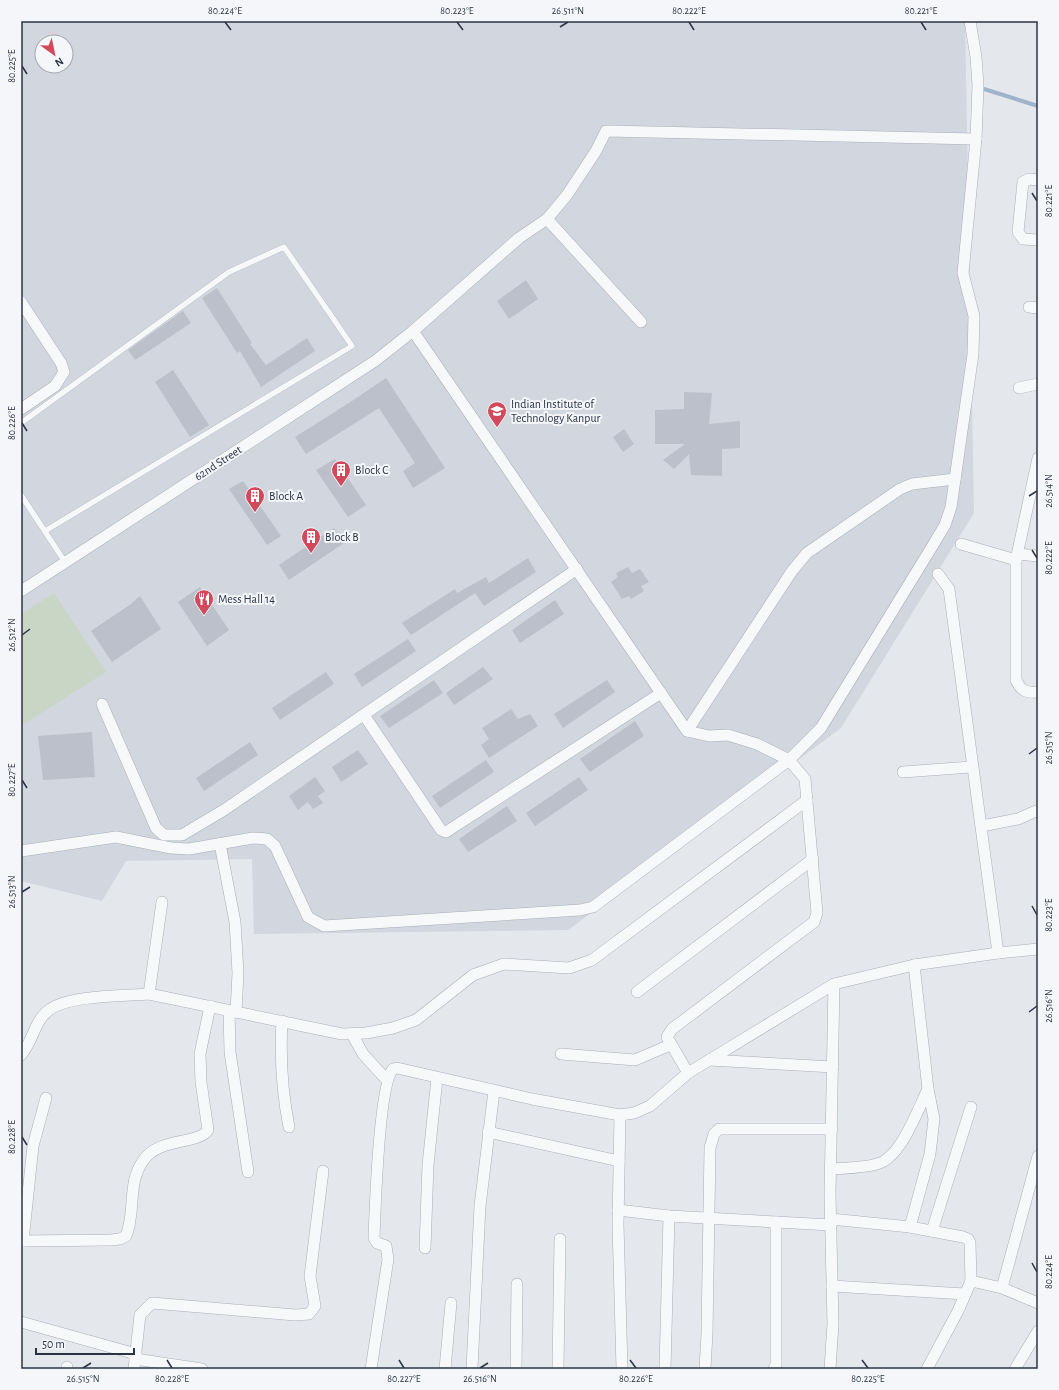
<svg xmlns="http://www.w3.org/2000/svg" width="1059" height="1390" font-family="'Alegreya Sans',sans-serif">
<rect width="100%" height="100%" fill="#e4e7ec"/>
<path fill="#d2d6de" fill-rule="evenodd" d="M21 21H965L974 513 841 728 568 930 254 934 252 859 126 861 102 901 21 881ZM42 42H66V66H42Z"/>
<polygon fill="#c9d6c5" points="54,593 106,672 21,726 21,614"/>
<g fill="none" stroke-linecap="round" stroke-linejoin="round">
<polyline stroke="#9fb4cc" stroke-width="4" points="984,89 1038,106"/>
</g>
<g fill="#bbc0ca">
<polygon points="526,280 538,299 509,319 497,301"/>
<polygon points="217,288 252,343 250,344 266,365 307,338 315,351 261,387 240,351 237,353 202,298"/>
<polygon points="183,311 191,323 135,360 128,350"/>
<polygon points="173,370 209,425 190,437 155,382"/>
<polygon points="386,378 445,468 413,488 403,471 415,463 379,408 306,454 295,437 352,401"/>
<polygon points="684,392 712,393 709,424 740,421 740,448 722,449 722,476 691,475 689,454 674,469 663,460 685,444 655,444 655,410 684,409"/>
<polygon points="624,429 634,444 623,452 613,437"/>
<polygon points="335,459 366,505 348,517 316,470"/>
<polygon points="243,481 281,536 267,545 229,489"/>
<polygon points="334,528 344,543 289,580 279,565"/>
<polygon points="528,558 536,572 484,606 475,593 411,635 402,623 455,589 457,593 486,577 489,583"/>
<polygon points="628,567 632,573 640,569 649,582 641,586 644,591 631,599 629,596 622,599 611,582 618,577 616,573"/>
<polygon points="200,587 229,630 207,646 178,602"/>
<polygon points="140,596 161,629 112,662 91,631 131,604"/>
<polygon points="555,600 564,614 520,643 512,630"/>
<polygon points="408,639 416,651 362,687 354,674"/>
<polygon points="483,667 493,679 454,705 446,693"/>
<polygon points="326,672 334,684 280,720 272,708"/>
<polygon points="434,680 443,693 389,728 380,716"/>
<polygon points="607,680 615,692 563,728 554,714"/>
<polygon points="511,709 518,719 530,714 538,726 489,758 481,745 489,739 482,728"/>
<polygon points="635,721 644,736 590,772 580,759"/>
<polygon points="92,732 95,777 43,780 38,736"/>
<polygon points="250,742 258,755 204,791 196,778"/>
<polygon points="358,750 368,764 341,782 332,767"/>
<polygon points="486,760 494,772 440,808 432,796"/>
<polygon points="315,777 325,791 318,796 323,803 313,809 308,802 298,810 289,796"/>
<polygon points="579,777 588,790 535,826 526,813"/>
<polygon points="507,806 517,821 468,852 459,839"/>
</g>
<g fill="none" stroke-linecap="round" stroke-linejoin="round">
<defs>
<g id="lane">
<polyline points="21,423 229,272 284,247 352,346 45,531"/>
<polyline points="21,495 65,562"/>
</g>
<g id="street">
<polyline points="976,139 606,131 596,151 567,195 547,219 519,238 413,331 687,731 709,736 728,735 757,744 789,760 805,779 817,913 814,922 672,1029 667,1037 688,1073 834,984 914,965 998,953 1038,949"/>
<polyline points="1038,180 1029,179 1023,182 1018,232 1023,239 1038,240"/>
<polyline points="547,219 641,322"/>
<polyline points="21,302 61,363 64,372 55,386 21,409"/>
<polyline points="1029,307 1038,308"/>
<polyline points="1019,388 1038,384"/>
<path d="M1038 458 1016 560V680C1021 691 1026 693 1038 692"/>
<polyline points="961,544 1016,560"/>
<polyline points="1018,554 1038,556"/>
<polyline points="938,574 949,589 998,953"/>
<polyline points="21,591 375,361 413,331"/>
<polyline points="102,704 156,828 164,835 182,835 224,810 577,569"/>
<polyline points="364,715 441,830 446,832 661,693"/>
<polyline points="687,731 792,571 807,553 900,489 912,484 955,479"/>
<polyline points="903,772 971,767"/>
<polyline points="982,826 1018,819 1036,811"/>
<polyline points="220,844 235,922 238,973 236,1012"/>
<polyline points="21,851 116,837 171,848 189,849 253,838 267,839 275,846 308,917 324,926 580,910 593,907 789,760 821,728 933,545 945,525 951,507 973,354 974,316 963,273 976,139 978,85 976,57 970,21"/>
<polyline points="162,902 149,994 342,1034 366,1033 393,1028 416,1020 473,975 504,964 569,968 592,960 807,800"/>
<polyline points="637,992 813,859"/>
<polyline points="229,1010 230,1052 248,1172"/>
<path d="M282 1021C280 1057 282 1092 289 1127"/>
<polyline points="352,1034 363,1054 384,1077 387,1078"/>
<polyline points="561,1054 635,1060 670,1045"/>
<path d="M21 1055C33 1042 34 1021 49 1010 69 995 123 996 149 994"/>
<polyline points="709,1060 833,1067"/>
<polyline points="620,1115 618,1224 622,1369"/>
<polyline points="488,1132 619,1161"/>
<path d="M831 1169C846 1168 863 1168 877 1164 901 1158 918 1109 928 1089"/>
<polyline points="618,1210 669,1216 831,1225"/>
<polyline points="831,1219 910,1227 963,1237 968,1239 970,1243 971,1281"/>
<polyline points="910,1227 930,1154 934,1119 928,1089 914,965"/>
<polyline points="932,1231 971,1107"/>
<path d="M21 1241 111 1240 120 1239 126 1236C136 1212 127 1183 143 1161 158 1137 198 1145 208 1130L201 1082 200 1054 210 1006"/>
<polyline points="23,1241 33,1146 46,1098"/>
<polyline points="425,1248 428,1165 437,1078"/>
<polyline points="832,1286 965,1294"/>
<polyline points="1002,1288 1038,1303"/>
<polyline points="21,1322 136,1354"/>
<polyline points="135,1359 202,1369"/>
<polyline points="67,1369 67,1367"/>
<polyline points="134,1369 140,1315 152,1303 295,1315 309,1314 315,1306 310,1276 323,1171"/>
<path d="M371 1369 388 1259 386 1246 377 1243 374 1238C375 1211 379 1084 393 1069L397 1068 532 1099 620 1115 634 1113 650 1106 688 1073"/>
<polyline points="445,1369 451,1303"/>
<polyline points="472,1369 480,1206 494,1091"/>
<polyline points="516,1369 517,1284"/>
<polyline points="558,1369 560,1239"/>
<polyline points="665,1369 669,1216"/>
<polyline points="705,1369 707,1333 710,1148 714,1134 719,1129 832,1129"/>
<polyline points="774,1369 776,1365 776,1222"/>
<polyline points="830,1369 833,1324 830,1194 834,984"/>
<polyline points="927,1369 958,1311 971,1281 1002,1288 1038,1156"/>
<polyline points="1015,1369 1038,1331"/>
</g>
</defs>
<use href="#lane" stroke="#a9aeb7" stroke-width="6"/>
<use href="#street" stroke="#a9aeb7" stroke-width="12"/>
<use href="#lane" stroke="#f7f8fa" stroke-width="5.5"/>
<use href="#street" stroke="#f7f8fa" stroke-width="11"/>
</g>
<path fill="none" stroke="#2b3445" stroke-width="1.5" d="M225 22 231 30M457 22 463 30M689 22 694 30M921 22 926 30M560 27 568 22M22 66 27 74M1032 193 1037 201M22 423 27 431M1029 496 1037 491M1032 550 1037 558M22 635 30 629M1029 754 1037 748M22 780 27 788M22 892 30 887M1032 906 1037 915M1029 1012 1037 1006M22 1137 27 1145M1032 1263 1037 1272M167 1360 172 1368M399 1360 404 1368M630 1360 636 1368M862 1360 868 1368M83 1368 91 1363M480 1368 488 1363"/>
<defs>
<symbol id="university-pin" viewBox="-11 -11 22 30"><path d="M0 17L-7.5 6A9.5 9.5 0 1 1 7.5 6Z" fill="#d1495b" stroke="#f4f6f9"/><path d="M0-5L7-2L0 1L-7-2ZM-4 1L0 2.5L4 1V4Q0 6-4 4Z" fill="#fff"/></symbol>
<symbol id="building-pin" viewBox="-11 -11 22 30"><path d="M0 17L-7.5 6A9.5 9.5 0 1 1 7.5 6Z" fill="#d1495b" stroke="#f4f6f9"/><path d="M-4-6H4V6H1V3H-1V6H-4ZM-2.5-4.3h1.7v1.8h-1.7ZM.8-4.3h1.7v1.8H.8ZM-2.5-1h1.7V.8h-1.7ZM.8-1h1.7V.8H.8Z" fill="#fff"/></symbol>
<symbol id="restaurant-pin" viewBox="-11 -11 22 30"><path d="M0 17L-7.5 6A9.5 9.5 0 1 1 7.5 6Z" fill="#d1495b" stroke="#f4f6f9"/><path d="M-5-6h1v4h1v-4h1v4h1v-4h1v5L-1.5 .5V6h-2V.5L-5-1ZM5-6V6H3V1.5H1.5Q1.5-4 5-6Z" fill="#fff"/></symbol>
</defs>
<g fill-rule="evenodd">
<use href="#university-pin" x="486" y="400" width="22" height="30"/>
<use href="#building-pin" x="330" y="459" width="22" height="30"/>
<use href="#building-pin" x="244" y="485" width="22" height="30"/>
<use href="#building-pin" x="300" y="526" width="22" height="30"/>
<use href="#restaurant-pin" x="193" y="588" width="22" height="30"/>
</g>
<g text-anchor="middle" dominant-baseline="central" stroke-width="4" stroke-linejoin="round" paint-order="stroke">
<g font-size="12" fill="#2b3445" stroke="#f4f6f9" text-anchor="start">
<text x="511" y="404">Indian Institute of<tspan x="511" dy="14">Technology Kanpur</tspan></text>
<text x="355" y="470">Block C</text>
<text x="269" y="496">Block A</text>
<text x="325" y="537">Block B</text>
<text x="218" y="599">Mess Hall 14</text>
</g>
<g font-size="12" fill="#2b3445" stroke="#f4f6f9">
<text transform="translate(218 463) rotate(-33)">62nd Street</text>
</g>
</g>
<rect width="1059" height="1390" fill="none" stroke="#f4f6f9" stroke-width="44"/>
<g transform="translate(54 54) rotate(147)"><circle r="19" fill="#f4f6f9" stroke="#a4a8b1"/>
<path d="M0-3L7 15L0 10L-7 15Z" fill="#d1495b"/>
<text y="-6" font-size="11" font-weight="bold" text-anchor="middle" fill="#2b3445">N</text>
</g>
<path d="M36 1348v6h98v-6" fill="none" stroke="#2b3445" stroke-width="2"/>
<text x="42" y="1348" font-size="12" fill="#2b3445" stroke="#f4f6f9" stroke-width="3" paint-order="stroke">50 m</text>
<rect x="22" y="22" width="1015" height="1346" fill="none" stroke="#2b3445" stroke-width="1.5"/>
<g font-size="10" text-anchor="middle" fill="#2b3445">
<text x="225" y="14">80.224°E</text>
<text x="457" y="14">80.223°E</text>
<text x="568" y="14">26.511°N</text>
<text x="689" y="14">80.222°E</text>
<text x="921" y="14">80.221°E</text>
<text transform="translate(11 66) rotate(-90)" y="4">80.225°E</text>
<text transform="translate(1048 201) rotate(-90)" y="4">80.221°E</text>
<text transform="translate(11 423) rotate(-90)" y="4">80.226°E</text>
<text transform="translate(1048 491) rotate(-90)" y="4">26.514°N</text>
<text transform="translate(1048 558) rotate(-90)" y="4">80.222°E</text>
<text transform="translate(11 635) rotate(-90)" y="4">26.512°N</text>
<text transform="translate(1048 748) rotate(-90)" y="4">26.515°N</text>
<text transform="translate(11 780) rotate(-90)" y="4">80.227°E</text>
<text transform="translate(11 892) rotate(-90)" y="4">26.513°N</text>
<text transform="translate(1048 915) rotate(-90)" y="4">80.223°E</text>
<text transform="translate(1048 1006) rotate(-90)" y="4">26.516°N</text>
<text transform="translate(11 1137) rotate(-90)" y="4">80.228°E</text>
<text transform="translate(1048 1272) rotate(-90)" y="4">80.224°E</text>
<text x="83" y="1382">26.515°N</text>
<text x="172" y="1382">80.228°E</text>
<text x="404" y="1382">80.227°E</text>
<text x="480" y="1382">26.516°N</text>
<text x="636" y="1382">80.226°E</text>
<text x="868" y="1382">80.225°E</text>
</g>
</svg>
